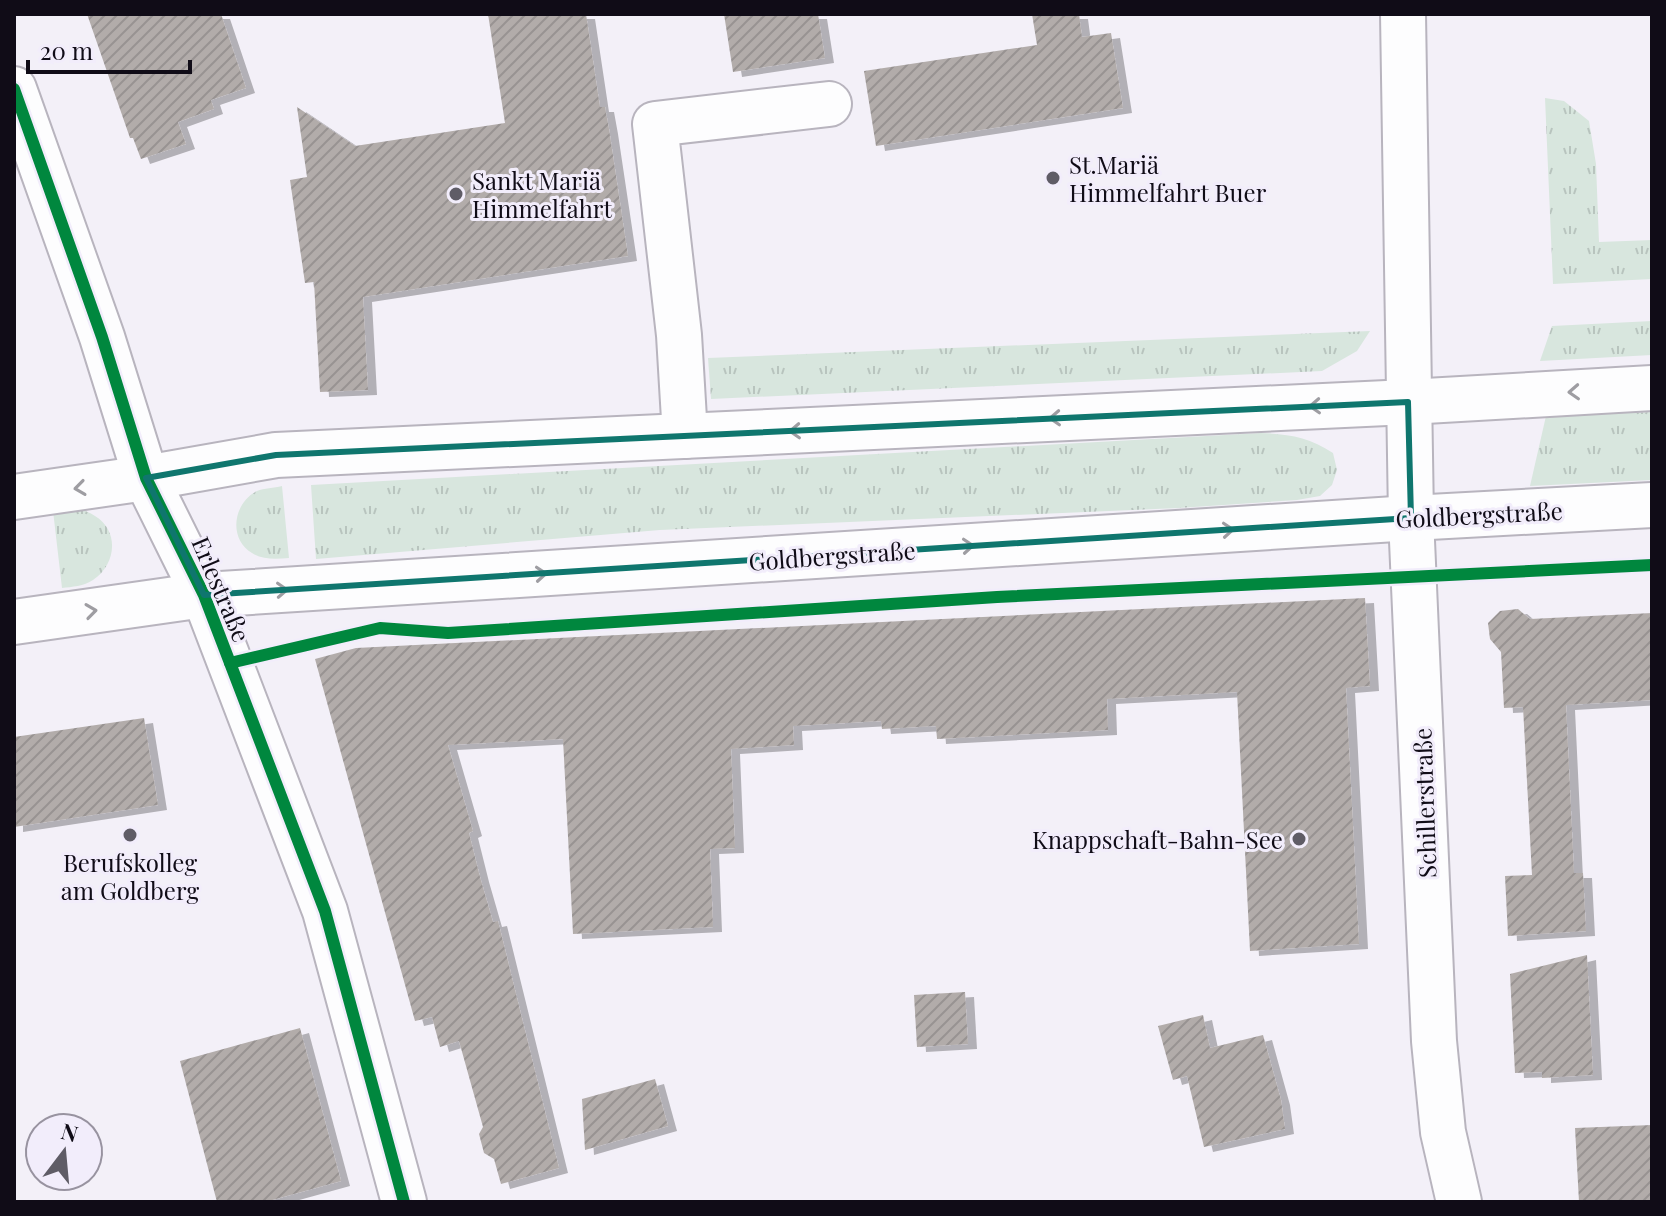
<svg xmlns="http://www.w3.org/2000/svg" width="1666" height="1216" font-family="'Playfair Display',serif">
<defs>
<pattern id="grass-tufts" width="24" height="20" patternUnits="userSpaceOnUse" patternTransform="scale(2)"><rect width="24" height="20" fill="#d8e6de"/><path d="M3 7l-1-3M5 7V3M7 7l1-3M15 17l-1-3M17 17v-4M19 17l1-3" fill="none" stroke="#b8c4be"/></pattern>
<pattern id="building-hatch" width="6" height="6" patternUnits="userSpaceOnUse" patternTransform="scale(2)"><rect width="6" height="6" fill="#b2acaa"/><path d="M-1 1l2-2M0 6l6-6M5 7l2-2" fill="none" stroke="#989392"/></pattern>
<filter id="shadow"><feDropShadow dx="9" dy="5" stdDeviation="0" flood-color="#0004"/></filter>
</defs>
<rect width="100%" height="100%" fill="#f3f0f8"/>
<g fill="url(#grass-tufts)">
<polygon points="1545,98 1564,101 1589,121 1596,164 1599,242 1652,240 1652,279 1553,284"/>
<polygon points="1652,321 1652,355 1540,361 1552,326"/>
<polygon points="1370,331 1357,351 1322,371 711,399 708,358"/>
<polygon points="1652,412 1652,480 1530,486 1546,416"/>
<path d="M1261 433C1289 434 1309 437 1333 453L1337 470 1332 485 1320 496 1297 500 1179 508 660 530 316 559 311 485Z"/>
<path d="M282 486 289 558C276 559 263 560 252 553 228 539 233 503 257 491 264 488 274 488 282 486Z"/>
<path d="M52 502C66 505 83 508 95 516 120 531 116 565 93 580 84 586 72 587 62 588Z"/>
</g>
<g fill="url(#building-hatch)" filter="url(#shadow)">
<polygon points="87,14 221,14 246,88 211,100 214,109 178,122 186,144 141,159 133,138 130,138"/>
<polygon points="488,14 586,14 600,107 605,107 609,129 628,256 363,297 368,390 320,392 314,282 305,283 290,180 307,177 297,107 355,146 505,123"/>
<polygon points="724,14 818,14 825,58 733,72"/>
<polygon points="1032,14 1079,14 1082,37 1111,33 1123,108 876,146 864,71 1037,45"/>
<polygon points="1365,598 1370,686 1346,688 1359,944 1250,951 1237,692 1107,699 1108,730 937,739 936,726 882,729 881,721 793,726 794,745 731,749 735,848 710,849 713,927 573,934 563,739 448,745 473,831 469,833 480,877 493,922 498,921 559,1168 501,1184 494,1159 484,1153 479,1134 483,1127 459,1041 440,1047 432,1017 415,1021 315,659 356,648"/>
<polygon points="1518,609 1530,619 1652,613 1652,700 1566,705 1574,873 1583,873 1586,931 1508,936 1505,876 1532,875 1523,707 1504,708 1501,652 1490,639 1488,623 1500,611"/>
<polygon points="144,718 158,805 14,827 14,737"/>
<polygon points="1587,955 1593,1075 1542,1078 1542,1072 1515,1073 1510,974"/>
<polygon points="965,992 968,1044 917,1047 914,995"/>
<polygon points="1203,1015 1210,1048 1263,1035 1281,1100 1285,1129 1204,1147 1187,1076 1173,1080 1158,1026"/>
<polygon points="300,1028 341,1181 265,1202 217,1202 180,1061"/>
<polygon points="655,1079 668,1126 585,1150 582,1099"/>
<polygon points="1652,1125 1652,1202 1579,1202 1575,1128"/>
</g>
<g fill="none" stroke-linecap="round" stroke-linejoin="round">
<defs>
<g id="minor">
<polyline points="1403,14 1411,518 1434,1041 1443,1132 1459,1202"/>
<polyline points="14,89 102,337 146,478 204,595 325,911 404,1202"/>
<polyline points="685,436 679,335 655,124 829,104"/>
<polyline points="14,497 146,478 276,455 1408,402 1652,388"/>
<polyline points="14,622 204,595 1411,518 1652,505"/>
</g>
</defs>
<use href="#minor" stroke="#b8b4be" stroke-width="48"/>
<use href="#minor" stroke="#fdfdfe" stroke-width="44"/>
<defs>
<g id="cycleway">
<polyline points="14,89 102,337 146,478 204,595 325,911 404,1202"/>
<polyline points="230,663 380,628 448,633 997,597 1652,565"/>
</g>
</defs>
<use href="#cycleway" stroke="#f2edfb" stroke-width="17"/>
<use href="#cycleway" stroke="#00873e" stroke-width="12"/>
</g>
<defs><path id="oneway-chevron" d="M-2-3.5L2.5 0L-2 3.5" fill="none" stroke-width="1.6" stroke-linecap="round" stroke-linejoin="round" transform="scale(2)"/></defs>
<g stroke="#9e9da2">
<use href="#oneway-chevron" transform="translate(1574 392) rotate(177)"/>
<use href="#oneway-chevron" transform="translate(1315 406) rotate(177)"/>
<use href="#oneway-chevron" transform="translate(1055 418) rotate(177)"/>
<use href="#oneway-chevron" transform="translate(795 431) rotate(177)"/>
<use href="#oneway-chevron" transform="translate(80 488) rotate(172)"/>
<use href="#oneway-chevron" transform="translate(1228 530) rotate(-4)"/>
<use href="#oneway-chevron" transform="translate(968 546) rotate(-4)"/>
<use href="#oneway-chevron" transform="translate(541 574) rotate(-4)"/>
<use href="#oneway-chevron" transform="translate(282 590) rotate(-3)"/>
<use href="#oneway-chevron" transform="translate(91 611) rotate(-8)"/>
</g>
<path fill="none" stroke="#0f766e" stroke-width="6" stroke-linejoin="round" d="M1408 402 1411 518 204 595 146 478 276 455Z"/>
<g fill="#5f5c66" stroke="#f2edfb" stroke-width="3">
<circle cx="1053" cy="178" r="8"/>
<circle cx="456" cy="194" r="8"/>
<circle cx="130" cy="835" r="8"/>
<circle cx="1299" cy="839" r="8"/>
</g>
<g text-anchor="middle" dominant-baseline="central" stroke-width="6" stroke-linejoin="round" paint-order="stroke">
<g font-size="24" fill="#100c17" stroke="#f2edfb" text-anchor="start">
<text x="1069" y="164">St.Mariä<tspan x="1069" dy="28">Himmelfahrt Buer</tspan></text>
<text x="472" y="180">Sankt Mariä<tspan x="472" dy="28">Himmelfahrt</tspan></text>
<text x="1283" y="839" text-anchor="end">Knappschaft-Bahn-See</text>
<text x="130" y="862" text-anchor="middle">Berufskolleg<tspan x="130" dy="28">am Goldberg</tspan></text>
</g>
<g font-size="24" fill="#100c17" stroke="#f2edfb">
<text transform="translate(1479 514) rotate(-3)">Goldbergstraße</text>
<text transform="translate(832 555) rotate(-4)">Goldbergstraße</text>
<text transform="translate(222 589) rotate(67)">Erlestraße</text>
<text transform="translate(1424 803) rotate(-92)">Schillerstraße</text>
</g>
</g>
<rect width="1666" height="1216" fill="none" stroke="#100c17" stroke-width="32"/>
<g transform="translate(64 1152) rotate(16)"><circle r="38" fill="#f2edfb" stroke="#9893a0" stroke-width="2"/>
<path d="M0-6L14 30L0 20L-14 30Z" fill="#5f5c66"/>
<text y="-12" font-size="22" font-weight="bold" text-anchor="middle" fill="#100c17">N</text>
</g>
<path d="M28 60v12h162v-12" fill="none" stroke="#100c17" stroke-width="4"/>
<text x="40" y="60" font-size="24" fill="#100c17" stroke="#f2edfb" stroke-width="6" paint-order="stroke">20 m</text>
</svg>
